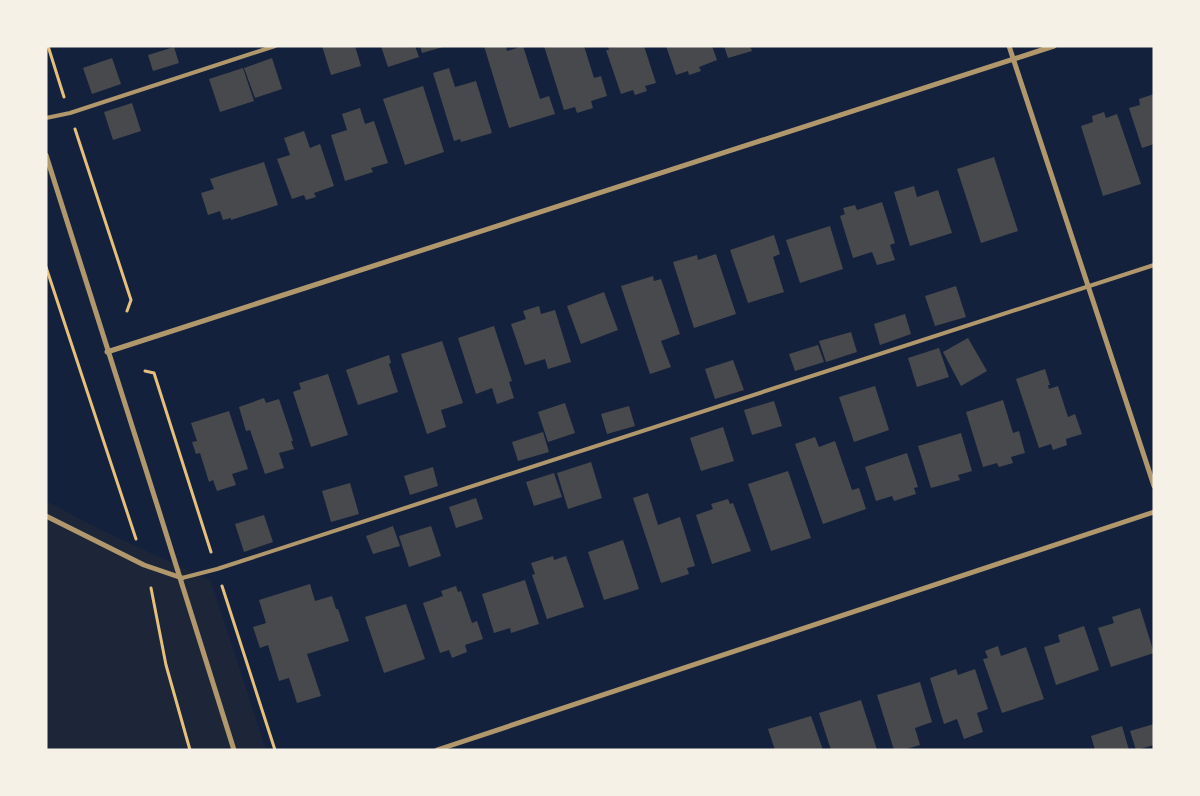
<svg xmlns="http://www.w3.org/2000/svg" width="1200" height="796" font-family="Figtree,sans-serif">
<rect width="100%" height="100%" fill="#14213d"/>
<polygon fill="#1d2539" points="46,501 99,529 211,581 266,750 46,750"/>
<g fill="#48494c">
<polygon points="322,46 355,46 361,66 331,75"/>
<polygon points="381,46 415,46 419,57 388,67"/>
<polygon points="420,46 443,46 443,47 422,53"/>
<polygon points="484,46 506,46 507,51 523,46 540,99 549,96 555,114 509,128"/>
<polygon points="544,46 584,46 594,78 601,76 607,96 591,101 593,108 577,113 575,107 564,110"/>
<polygon points="608,46 644,46 656,83 645,86 647,91 635,95 633,90 621,94 606,50 609,50"/>
<polygon points="666,46 712,46 717,60 699,67 701,71 689,75 688,71 676,75"/>
<polygon points="724,46 750,46 752,51 728,58"/>
<polygon points="174,47 179,63 153,71 148,55"/>
<polygon points="112,58 121,84 92,94 83,68"/>
<polygon points="272,58 282,89 255,98 244,68"/>
<polygon points="243,68 254,101 220,112 209,79"/>
<polygon points="449,68 455,87 476,81 492,133 461,142 460,139 454,141 433,73"/>
<polygon points="423,86 444,152 405,165 383,99"/>
<polygon points="1154,94 1154,144 1142,148 1129,108 1140,105 1139,99"/>
<polygon points="132,103 141,131 113,140 104,112"/>
<polygon points="360,108 365,124 374,121 388,163 371,168 373,172 345,181 331,135 347,130 342,114"/>
<polygon points="1104,112 1106,118 1117,114 1141,184 1103,196 1081,126 1093,122 1092,116"/>
<polygon points="304,131 310,148 320,144 334,186 314,193 316,197 306,200 304,195 292,199 277,159 290,155 284,138"/>
<polygon points="994,157 1018,231 981,243 957,169"/>
<polygon points="264,162 278,205 231,220 231,218 223,220 220,211 208,215 201,193 214,189 210,179"/>
<polygon points="914,186 917,197 938,190 952,233 910,246 894,192"/>
<polygon points="882,202 895,243 890,245 895,260 877,265 872,252 853,258 840,216 845,214 843,208 855,205 857,210"/>
<polygon points="830,226 843,269 800,283 786,240"/>
<polygon points="774,235 780,254 773,257 784,292 748,303 730,250"/>
<polygon points="716,254 736,314 694,328 673,262 697,255 698,260"/>
<polygon points="653,276 654,281 661,279 680,334 661,341 671,367 650,374 621,286"/>
<polygon points="956,286 966,317 935,326 925,296"/>
<polygon points="604,292 618,330 581,344 567,306"/>
<polygon points="539,306 541,314 555,310 571,362 548,369 545,359 525,365 511,324 526,319 523,311"/>
<polygon points="905,314 911,334 880,345 874,324"/>
<polygon points="494,326 512,381 509,382 514,398 497,404 492,388 476,394 458,338"/>
<polygon points="851,332 857,352 826,362 819,341"/>
<polygon points="968,338 987,371 961,386 943,352"/>
<polygon points="442,341 463,403 441,410 446,427 427,434 401,354"/>
<polygon points="818,345 824,362 795,371 789,354"/>
<polygon points="939,348 949,377 917,387 908,358"/>
<polygon points="389,355 391,363 389,364 398,392 358,405 346,370"/>
<polygon points="733,360 744,390 715,399 705,369"/>
<polygon points="1045,369 1050,385 1048,385 1049,389 1058,386 1068,417 1075,414 1082,434 1066,439 1067,445 1053,450 1051,444 1039,448 1016,379"/>
<polygon points="328,374 348,435 311,447 293,392 301,389 299,383"/>
<polygon points="875,386 889,430 854,442 839,397"/>
<polygon points="264,398 266,403 279,399 293,441 291,441 294,449 279,453 284,468 265,474 250,430 246,431 239,407"/>
<polygon points="1003,400 1013,433 1019,431 1025,453 1011,457 1013,463 999,467 997,463 983,467 966,412"/>
<polygon points="774,401 782,426 752,435 744,410"/>
<polygon points="565,403 575,433 548,442 538,412"/>
<polygon points="629,406 635,426 607,434 601,414"/>
<polygon points="229,411 248,469 232,474 236,485 217,491 213,480 209,482 200,453 196,454 192,442 197,441 191,423"/>
<polygon points="723,427 734,461 701,471 690,438"/>
<polygon points="543,432 549,452 518,461 512,442"/>
<polygon points="961,433 972,471 958,475 960,480 931,488 918,446"/>
<polygon points="815,437 819,447 835,441 852,490 859,488 866,509 823,524 795,444"/>
<polygon points="907,453 918,487 914,488 916,494 894,501 892,496 876,501 865,467"/>
<polygon points="591,462 602,498 568,509 557,473"/>
<polygon points="433,467 438,486 410,495 404,476"/>
<polygon points="788,471 811,538 771,551 748,484"/>
<polygon points="554,473 562,497 534,506 526,482"/>
<polygon points="350,483 359,514 331,522 322,491"/>
<polygon points="648,493 658,525 680,517 695,566 687,568 689,574 661,583 633,498"/>
<polygon points="476,498 483,519 456,528 449,507"/>
<polygon points="728,499 730,504 733,503 751,551 712,564 696,515 713,509 711,504"/>
<polygon points="264,515 273,542 244,552 235,524"/>
<polygon points="393,526 400,546 373,554 366,536"/>
<polygon points="431,526 441,556 409,567 399,536"/>
<polygon points="623,540 639,589 604,600 588,552"/>
<polygon points="553,556 554,560 566,556 584,607 547,619 532,575 535,574 531,563"/>
<polygon points="525,580 539,624 511,633 510,628 494,633 482,594"/>
<polygon points="310,584 315,601 332,596 336,609 338,609 349,641 307,654 321,696 297,703 289,678 279,681 268,645 260,648 253,627 266,623 259,600"/>
<polygon points="456,586 458,592 461,591 472,623 477,621 483,639 465,645 467,652 452,658 449,650 440,653 423,603 443,596 441,591"/>
<polygon points="406,604 425,659 384,673 365,617"/>
<polygon points="1140,608 1154,653 1111,667 1098,628 1114,623 1112,617"/>
<polygon points="1084,626 1099,670 1056,685 1044,647 1060,642 1058,635"/>
<polygon points="998,646 1001,656 1026,647 1044,699 1002,713 983,659 988,658 985,651"/>
<polygon points="956,669 958,675 975,669 988,709 977,713 983,732 964,739 957,719 944,724 930,678"/>
<polygon points="920,682 932,722 915,728 920,745 903,750 894,750 877,695"/>
<polygon points="861,700 877,750 831,750 819,713"/>
<polygon points="811,716 823,750 775,750 768,729"/>
<polygon points="1154,724 1154,745 1136,750 1130,731"/>
<polygon points="1122,726 1129,750 1095,750 1091,736"/>
</g>
<g fill="none" stroke-linecap="round" stroke-linejoin="round">
<g stroke="#e5c07b" stroke-width="3">
<polyline points="48,46 64,97"/>
<polyline points="75,129 131,300 127,311"/>
<polyline points="46,267 136,539"/>
<polyline points="145,371 154,373 211,552"/>
<polyline points="222,586 275,750"/>
<polyline points="151,588 166,665 190,750"/>
</g>
<g stroke="#b1986c" stroke-width="4">
<polyline points="46,118 70,113 275,46"/>
<polyline points="182,578 217,569 1154,265"/>
</g>
<g stroke="#b1986c" stroke-width="5">
<polyline points="1009,46 1154,486"/>
<path d="M46 155C108 354 173 551 234 750"/>
<polyline points="107,352 1054,46"/>
<polyline points="46,516 144,565 182,578"/>
<polyline points="437,750 1154,512"/>
</g>
</g>
<rect width="1200" height="796" fill="none" stroke="#f6f1e7" stroke-width="95"/>
</svg>
